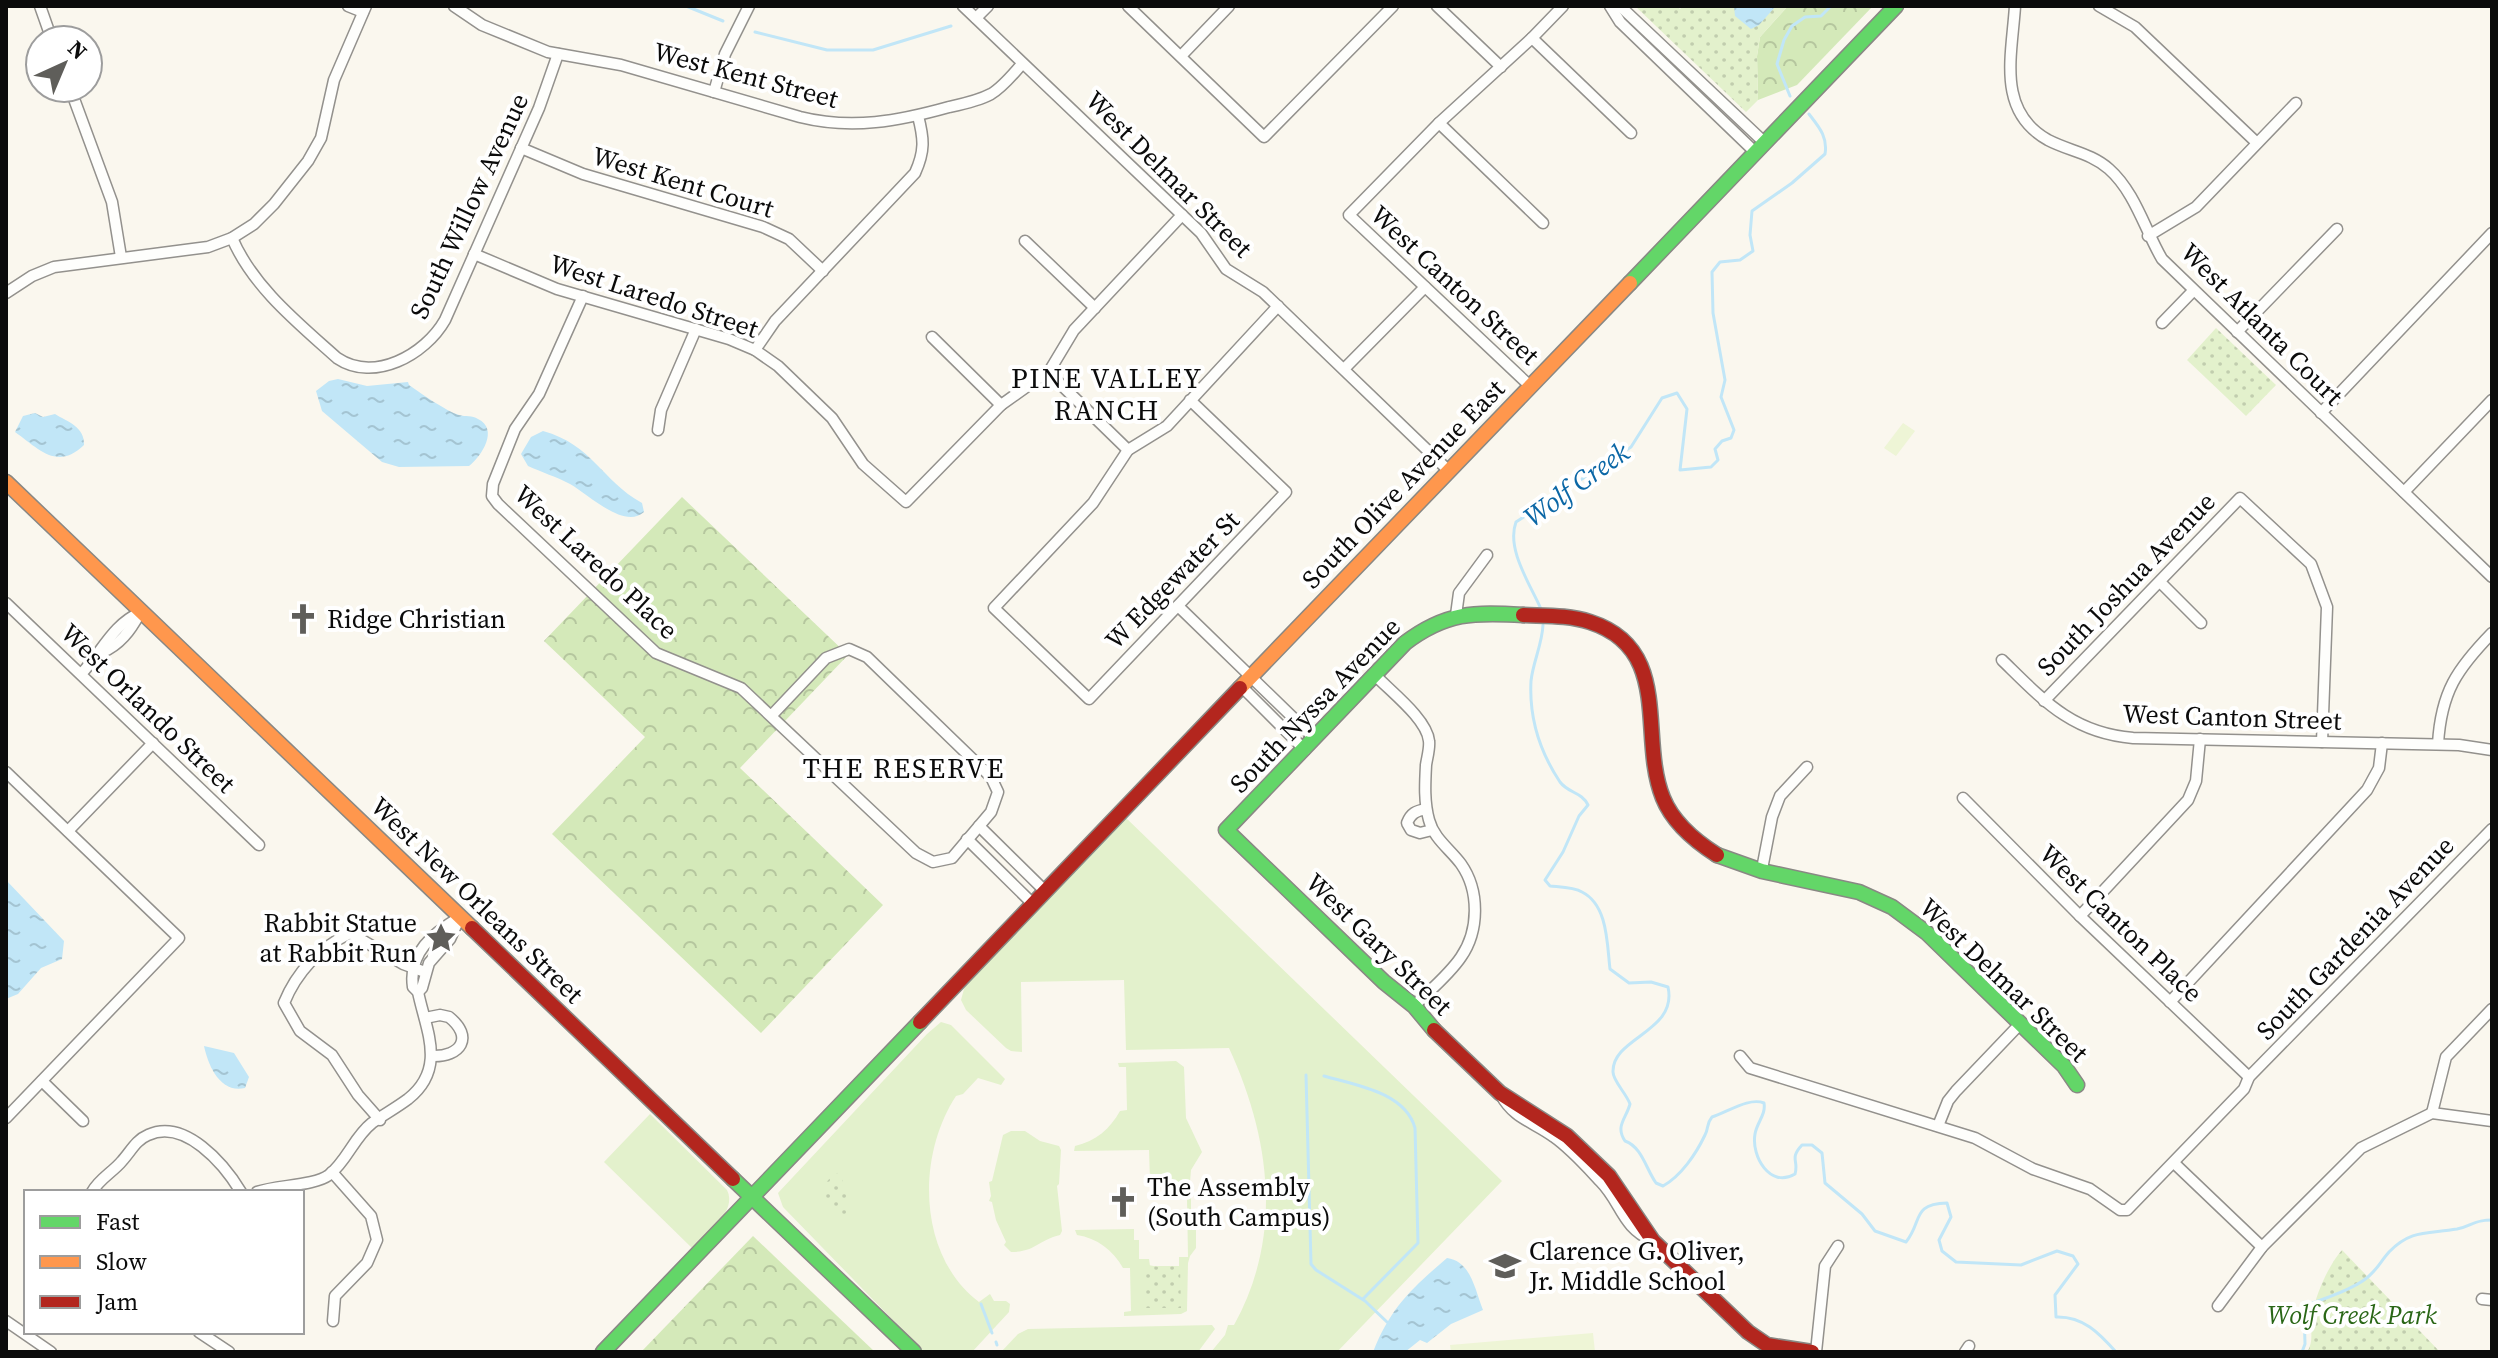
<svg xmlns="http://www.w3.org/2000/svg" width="2498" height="1358" font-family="'Source Serif 4',serif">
<defs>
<pattern id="forest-crowns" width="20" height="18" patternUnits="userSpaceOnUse" patternTransform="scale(2)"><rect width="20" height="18" fill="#d4e9b9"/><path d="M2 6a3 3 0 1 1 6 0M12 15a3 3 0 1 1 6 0" fill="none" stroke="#b5c69e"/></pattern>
<pattern id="park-dots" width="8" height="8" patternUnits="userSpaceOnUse" patternTransform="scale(2)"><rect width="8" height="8" fill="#e3f1cc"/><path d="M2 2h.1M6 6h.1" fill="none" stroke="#c1cdae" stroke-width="1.8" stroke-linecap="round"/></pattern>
<pattern id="water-ripples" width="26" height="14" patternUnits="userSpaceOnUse" patternTransform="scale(2)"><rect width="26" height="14" fill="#c1e6f7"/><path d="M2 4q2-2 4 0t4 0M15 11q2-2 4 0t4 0" fill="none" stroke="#a4c4d2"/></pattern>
</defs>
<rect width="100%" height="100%" fill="#faf7ee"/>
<g fill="#e3f1cc">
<path d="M1124 816 1502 1181 1337 1352H1211L1225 1335 1228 1325H1234C1284 1235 1270 1137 1229 1048L1126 1050 1124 980 1021 982 1022 1052 1011 1051 1006 1048 966 1010 961 1000 964 989 978 968Z"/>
<path d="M941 1022 951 1025 1005 1079 1001 1085 978 1078 963 1094 956 1096C916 1157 918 1256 979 1302L990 1294 994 1301H1006L1010 1304 1009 1312 972 1352H924L783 1207 778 1193 927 1034Z"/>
<path d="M1176 1061 1184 1067 1186 1118 1202 1152 1191 1170 1190 1182H1185V1185H1166L1165 1180H1150L1149 1150 1074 1151 1075 1146C1096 1141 1110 1129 1120 1111L1127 1110 1126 1067H1119L1118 1063Z"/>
<path d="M650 1114 727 1190C738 1212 706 1233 692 1248L604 1162Z"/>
<path d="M1025 1131 1040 1141 1059 1146 1061 1150 1059 1184 1057 1186 1062 1231 1060 1235C1038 1240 1036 1252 1011 1252L1004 1245 1006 1242 996 1220 992 1202 989 1201 991 1196 989 1182 992 1181 1003 1135 1011 1131Z"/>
<path d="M1191 1197V1210L1196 1219V1248L1190 1256 1188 1263 1187 1311 1181 1314 1124 1316V1312L1131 1311 1130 1268H1123C1113 1250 1097 1238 1077 1235L1075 1230 1134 1229V1240H1139V1259H1149L1150 1266H1179V1257H1188L1187 1198Z"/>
<polygon points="1212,1325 1215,1329 1198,1352 1001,1352 1018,1334 1028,1329"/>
</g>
<g fill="url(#forest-crowns)">
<polygon points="1788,6 1873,6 1797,85 1758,100 1757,56 1760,37"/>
<polygon points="682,497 848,655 740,768 883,905 761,1033 552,834 645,737 544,641"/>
<polygon points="753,1236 875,1352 641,1352"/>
</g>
<g fill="url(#park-dots)">
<polygon points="1635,6 1677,6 1680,9 1683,6 1788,6 1760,37 1757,56 1758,100 1746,112"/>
<polygon points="2216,328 2276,385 2246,416 2187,360"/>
<path d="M843 1170 847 1171 841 1177 848 1194 847 1221C817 1207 810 1187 843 1170Z"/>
<path d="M2342 1250 2440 1352H2307C2315 1340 2309 1328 2312 1315 2316 1294 2328 1266 2342 1250Z"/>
<polygon points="1143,1264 1159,1267 1180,1266 1181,1308 1146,1308"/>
</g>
<g fill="#eef5d6">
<polygon points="1903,423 1915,431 1896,456 1884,448"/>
<polygon points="1593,1333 1595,1352 1451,1352 1450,1345"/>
</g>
<g fill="url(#water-ripples)">
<polygon points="1734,6 1776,6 1759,25 1751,29 1735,16"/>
<path d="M338 379 367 386 408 382 409 385C422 394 446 411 459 415 466 417 472 415 478 419 499 429 482 456 469 466L399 467 382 462 322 411 316 391 329 381Z"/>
<path d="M35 413 43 417 55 414C68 422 85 427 84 445 57 471 39 449 15 432L23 416Z"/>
<path d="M543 431C593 445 601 480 642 503L644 512C624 530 588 494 570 484 557 477 541 472 528 466L521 454 531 437Z"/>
<polygon points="6,880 64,941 62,959 41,968 18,994 6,999"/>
<path d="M204 1046 234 1053 249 1077 245 1088C220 1094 208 1065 204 1046Z"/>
<path d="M1447 1258C1471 1261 1475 1290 1483 1310L1451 1324 1427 1343 1420 1340 1405 1352H1373C1391 1307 1411 1289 1447 1258Z"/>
</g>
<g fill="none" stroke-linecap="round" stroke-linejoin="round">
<g stroke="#c1e6f7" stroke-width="3">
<polyline points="686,6 723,21"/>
<polyline points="755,32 827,50 873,50 951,26"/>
<polyline points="1790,96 1777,64 1784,40 1792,26 1805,17 1821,16 1831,6"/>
<path d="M1541 609C1530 584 1506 549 1516 522L1631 447 1662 398 1677 393 1687 409 1680 470 1711 467 1718 460 1715 449 1722 441 1731 438 1734 430 1721 397 1725 380 1713 313 1712 272 1720 262 1740 260 1753 251 1750 235 1752 211 1792 183 1825 154C1828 137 1819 127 1809 114"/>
<path d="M1543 625C1542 645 1533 662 1531 681 1529 718 1540 752 1560 782 1568 793 1582 792 1588 805L1579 816 1563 852 1545 880 1550 886C1559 887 1574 887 1582 892 1608 905 1607 944 1610 969L1629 983 1651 982 1668 987C1678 1032 1612 1037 1613 1072 1613 1081 1626 1093 1630 1104 1626 1119 1615 1126 1625 1141 1642 1147 1646 1169 1656 1183L1663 1186C1681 1176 1696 1154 1705 1135 1709 1128 1706 1124 1712 1117 1728 1112 1749 1097 1764 1103 1766 1115 1757 1122 1755 1134 1751 1156 1770 1189 1795 1174 1799 1160 1789 1159 1802 1145H1812L1822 1153 1825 1183 1862 1214 1875 1231 1906 1242C1923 1221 1911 1204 1947 1203L1951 1217 1939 1240 1942 1251 1956 1262 2021 1265 2057 1251 2073 1256 2078 1264 2055 1295 2056 1317C2083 1316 2099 1333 2116 1352"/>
<polyline points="1306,1075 1311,1264 1316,1270 1365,1301 1387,1322"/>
<path d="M1324 1076C1355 1085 1405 1092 1415 1128L1418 1243 1363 1299"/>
<polyline points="981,1304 992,1333"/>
<polyline points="996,1342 997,1345"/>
<path d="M2302 1352 2305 1344 2304 1309 2308 1305C2327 1297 2347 1292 2364 1280 2376 1272 2380 1262 2389 1252 2411 1229 2428 1234 2457 1229 2472 1226 2473 1220 2492 1220"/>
</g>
<defs>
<g id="street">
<polyline points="40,6 52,40"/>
<polyline points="348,6 363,12"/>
<path d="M454 6 482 25 548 52 621 65 800 117C852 130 899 121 949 107 963 104 978 101 991 94 1003 87 1013 74 1022 64"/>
<polyline points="963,6 1201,233 1226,269 1263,292 1449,471"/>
<polyline points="1128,6 1264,137 1393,6"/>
<polyline points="1437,6 1501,67"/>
<polyline points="1610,6 1620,22 1755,152"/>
<polyline points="1620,6 1765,143"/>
<path d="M2015 6C2012 55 1996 111 2048 140 2069 151 2091 153 2109 169 2135 192 2145 230 2162 259L2492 577"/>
<polyline points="2099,6 2135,27 2257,143"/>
<polyline points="976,18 988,6"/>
<polyline points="1532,38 1631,133"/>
<polyline points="1181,56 1229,6"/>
<polyline points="70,88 112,202 121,257"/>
<polyline points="714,92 725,54 749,6"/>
<polyline points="1439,123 1543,223"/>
<polyline points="521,148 583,174 763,227 789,239 823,271"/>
<polyline points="2148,236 2196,207 2296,103"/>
<path d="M232 238C253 287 298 323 337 358 374 383 425 355 445 320L539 108 558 54"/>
<polyline points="1025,241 1095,308"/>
<polyline points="474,254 557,289 729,339 755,350 778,366 832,418 863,464 906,502 1001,405 1050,370 1074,330 1182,215"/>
<polyline points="6,293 32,276 54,267 208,247 232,238 254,224 274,204 308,161 321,138 334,80 366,6"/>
<polyline points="583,296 539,394 515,429 493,484 492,496 498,504 656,653 741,688 916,853 933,862 952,858 991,812 998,792 991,777 867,657 849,649 826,658 772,715"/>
<polyline points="2162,323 2193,291"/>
<polyline points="2237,332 2337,229"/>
<polyline points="932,337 1001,405"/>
<path d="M755 350 775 321 915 173C925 151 924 139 918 116"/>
<polyline points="1344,369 1425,287"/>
<polyline points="1048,372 1128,450"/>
<polyline points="1530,386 1349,215 1439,123 1532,38 1563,6"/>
<polyline points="1190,400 1286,492 1089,699 994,608 1093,503 1128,450 1167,426 1278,306"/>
<polyline points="2321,413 2492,233"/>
<polyline points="658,430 661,410 696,329"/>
<polyline points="2404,492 2492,400"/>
<polyline points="2160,582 2201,623"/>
<polyline points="6,603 259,845"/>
<polyline points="1178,606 1315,739"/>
<polyline points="1456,615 1459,593 1487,555"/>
<path d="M101 653C120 645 130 631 140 613"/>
<path d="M2002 660C2043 700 2072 733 2133 738L2459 745 2492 750"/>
<path d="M81 674C103 651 111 626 141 612"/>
<path d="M1375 675C1390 691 1427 719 1429 741 1430 748 1427 758 1426 765 1425 784 1424 802 1429 820 1434 839 1450 849 1461 864 1480 891 1479 931 1461 957 1449 975 1429 991 1414 1006"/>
<polyline points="1242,687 1305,750"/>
<polyline points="2044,701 2240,498 2311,564 2327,607 2322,742"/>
<path d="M2438 744C2441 692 2457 669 2492 633"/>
<polyline points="6,772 179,938 6,1118"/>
<polyline points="1963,798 2080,916 2249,1077"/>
<path d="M1426 809C1416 811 1411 813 1407 823L1411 830 1420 833 1432 830"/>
<polyline points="979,826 1046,892"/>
<polyline points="68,831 153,743"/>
<polyline points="967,839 1034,905"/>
<polyline points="1762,869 1772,817 1780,796 1807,767"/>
<polyline points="2080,916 2188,800 2196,781 2200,739"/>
<polyline points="418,992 422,988 429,963 450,939 459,919"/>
<polyline points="2170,1002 2367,790 2379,768 2382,743"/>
<path d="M425 1018 440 1015 449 1017C474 1037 461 1057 432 1056"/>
<polyline points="1740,1056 1750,1068 1975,1138 2033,1169 2090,1189 2120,1210 2127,1210 2244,1089 2249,1077 2492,829"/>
<polyline points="42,1081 83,1121"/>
<path d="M1501 1095C1514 1119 1534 1122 1554 1137 1571 1149 1586 1166 1600 1181 1622 1203 1621 1227 1653 1241"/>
<polyline points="2432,1113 2446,1057 2492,1009"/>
<path d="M380 1120 358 1095 332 1055 300 1031 284 1003C297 971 320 948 350 933L403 964 425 972"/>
<polyline points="1938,1126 1948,1101 1956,1091 2020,1024"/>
<polyline points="2174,1163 2262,1247"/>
<polyline points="332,1172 371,1216 377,1240 367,1263 335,1296 333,1321"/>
<path d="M92 1192C99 1179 113 1172 122 1161 131 1151 136 1140 148 1135 185 1118 224 1164 241 1192"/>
<path d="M257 1192C277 1185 314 1186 329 1175 347 1161 354 1137 372 1123 383 1115 396 1108 408 1099 447 1068 426 1031 418 992L413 987C408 953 433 933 460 917"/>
<polyline points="2482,1299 2492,1300"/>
<polyline points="2218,1306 2262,1247 2361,1148 2432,1113 2492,1121"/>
<polyline points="6,1321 51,1352"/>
<polyline points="199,1332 229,1352"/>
<polyline points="1816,1352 1825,1266 1838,1246"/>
<polyline points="1965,1352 1969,1346"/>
</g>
<g id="fast">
<polyline points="1630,283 1896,6"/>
<polyline points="1717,855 1762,871 1859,892 1892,907 1927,933 2064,1066 2077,1085"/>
<path d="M1434 1030 1414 1006 1384 982 1226 830 1405 643C1446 612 1474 612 1523 615"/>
<polyline points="733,1179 914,1352"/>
<polyline points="603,1352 920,1022"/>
</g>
<g id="slow">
<polyline points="6,482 472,928"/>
<polyline points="1240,688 1630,283"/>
</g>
<g id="jam">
<path d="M1523 615C1545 616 1569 615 1590 622 1674 649 1638 737 1663 798 1673 823 1695 841 1717 855"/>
<polyline points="472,928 733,1179"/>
<polyline points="920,1022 1240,688"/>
<polyline points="1434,1030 1500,1093 1567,1136 1609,1176 1653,1241 1748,1332 1767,1345 1812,1352"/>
</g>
</defs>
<use href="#street" stroke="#93918d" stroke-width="13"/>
<use href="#fast" stroke="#898884" stroke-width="17"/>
<use href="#slow" stroke="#898884" stroke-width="17"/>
<use href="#jam" stroke="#898884" stroke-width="17"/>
<use href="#street" stroke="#fefefc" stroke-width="10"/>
<use href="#fast" stroke="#63d668" stroke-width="14"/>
<use href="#slow" stroke="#ff974d" stroke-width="14"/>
<use href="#jam" stroke="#b3261e" stroke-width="14"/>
</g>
<defs>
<symbol id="church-bare" viewBox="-9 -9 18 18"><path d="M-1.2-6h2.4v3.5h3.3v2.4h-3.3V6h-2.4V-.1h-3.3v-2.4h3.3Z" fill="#5f5e5a" stroke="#fff" stroke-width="2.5" paint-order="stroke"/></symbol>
<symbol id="sight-bare" viewBox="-9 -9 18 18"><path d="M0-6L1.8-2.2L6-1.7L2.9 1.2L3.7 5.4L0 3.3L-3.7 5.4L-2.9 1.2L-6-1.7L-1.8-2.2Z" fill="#5f5e5a" stroke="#fff" stroke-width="2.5" paint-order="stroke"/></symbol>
<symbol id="school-bare" viewBox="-9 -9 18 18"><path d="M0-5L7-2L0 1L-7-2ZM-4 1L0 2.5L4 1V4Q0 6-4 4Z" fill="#5f5e5a" stroke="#fff" stroke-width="2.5" paint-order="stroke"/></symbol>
</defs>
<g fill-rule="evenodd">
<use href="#church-bare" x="281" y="597" width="44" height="44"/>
<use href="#sight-bare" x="419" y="916" width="44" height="44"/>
<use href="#church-bare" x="1101" y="1180" width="44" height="44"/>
<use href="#school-bare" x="1483" y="1244" width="44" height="44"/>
</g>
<g text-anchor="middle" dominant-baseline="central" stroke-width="8" stroke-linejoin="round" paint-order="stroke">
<g font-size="26" fill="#0b0b0b" stroke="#fff">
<text transform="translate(746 75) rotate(15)">West Kent Street</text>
<text transform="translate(1169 174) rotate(45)">West Delmar Street</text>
<text transform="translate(683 182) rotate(17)">West Kent Court</text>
<text transform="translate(469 206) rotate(-65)">South Willow Avenue</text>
<text transform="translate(1455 285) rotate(43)">West Canton Street</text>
<text transform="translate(654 296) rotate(18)">West Laredo Street</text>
<text transform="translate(2262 324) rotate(45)">West Atlanta Court</text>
<text transform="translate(1403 484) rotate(-46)">South Olive Avenue East</text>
<text transform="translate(596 562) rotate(43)">West Laredo Place</text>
<text transform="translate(1172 580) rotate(-46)">W Edgewater St</text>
<text transform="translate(2126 584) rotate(-46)">South Joshua Avenue</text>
<text transform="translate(1315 705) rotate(-46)">South Nyssa Avenue</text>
<text transform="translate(148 708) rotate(44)">West Orlando Street</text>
<text transform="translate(2232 717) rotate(2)">West Canton Street</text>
<text transform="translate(477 900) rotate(44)">West New Orleans Street</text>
<text transform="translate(2121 923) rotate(44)">West Canton Place</text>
<text transform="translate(2355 938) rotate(-46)">South Gardenia Avenue</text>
<text transform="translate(1379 944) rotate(44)">West Gary Street</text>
<text transform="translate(2004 980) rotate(44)">West Delmar Street</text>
</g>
<g font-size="26" fill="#0b0b0b" stroke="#fff" text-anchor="start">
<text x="327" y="619">Ridge Christian</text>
<text x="417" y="923" text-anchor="end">Rabbit Statue<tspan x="417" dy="30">at Rabbit Run</tspan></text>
<text x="1147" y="1187">The Assembly<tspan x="1147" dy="30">(South Campus)</tspan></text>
<text x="1529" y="1251">Clarence G. Oliver,<tspan x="1529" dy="30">Jr. Middle School</tspan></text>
</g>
<g font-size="26" font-style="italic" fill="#2a6717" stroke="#fff">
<text x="2352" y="1315">Wolf Creek Park</text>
</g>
<g font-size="28" letter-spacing="2" fill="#0b0b0b" stroke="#fff">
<text x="1107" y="378">PINE VALLEY<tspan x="1107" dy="32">RANCH</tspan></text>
<text x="904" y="768">THE RESERVE</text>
</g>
<g font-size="28" font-style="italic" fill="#0b67a6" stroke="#fff">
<text transform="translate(1576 484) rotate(-36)">Wolf Creek</text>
</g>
</g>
<rect width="2498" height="1358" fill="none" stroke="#0b0b0b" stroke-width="16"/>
<rect x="24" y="1190" width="280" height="144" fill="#ffffff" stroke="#9d9d9d" stroke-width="2"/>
<rect x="40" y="1216" width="40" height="12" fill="#63d668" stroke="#9d9d9d" stroke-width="2"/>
<text x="96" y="1230" font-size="24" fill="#0b0b0b">Fast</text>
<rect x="40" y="1256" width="40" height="12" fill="#ff974d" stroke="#9d9d9d" stroke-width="2"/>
<text x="96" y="1270" font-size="24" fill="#0b0b0b">Slow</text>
<rect x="40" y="1296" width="40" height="12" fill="#b3261e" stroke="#9d9d9d" stroke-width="2"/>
<text x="96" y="1310" font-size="24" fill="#0b0b0b">Jam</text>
<g transform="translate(64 64) rotate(44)"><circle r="38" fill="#ffffff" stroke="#9d9d9d" stroke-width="2"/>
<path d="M0-6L14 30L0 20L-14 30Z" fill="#5f5e5a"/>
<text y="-12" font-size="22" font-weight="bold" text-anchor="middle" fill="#0b0b0b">N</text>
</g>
</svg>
